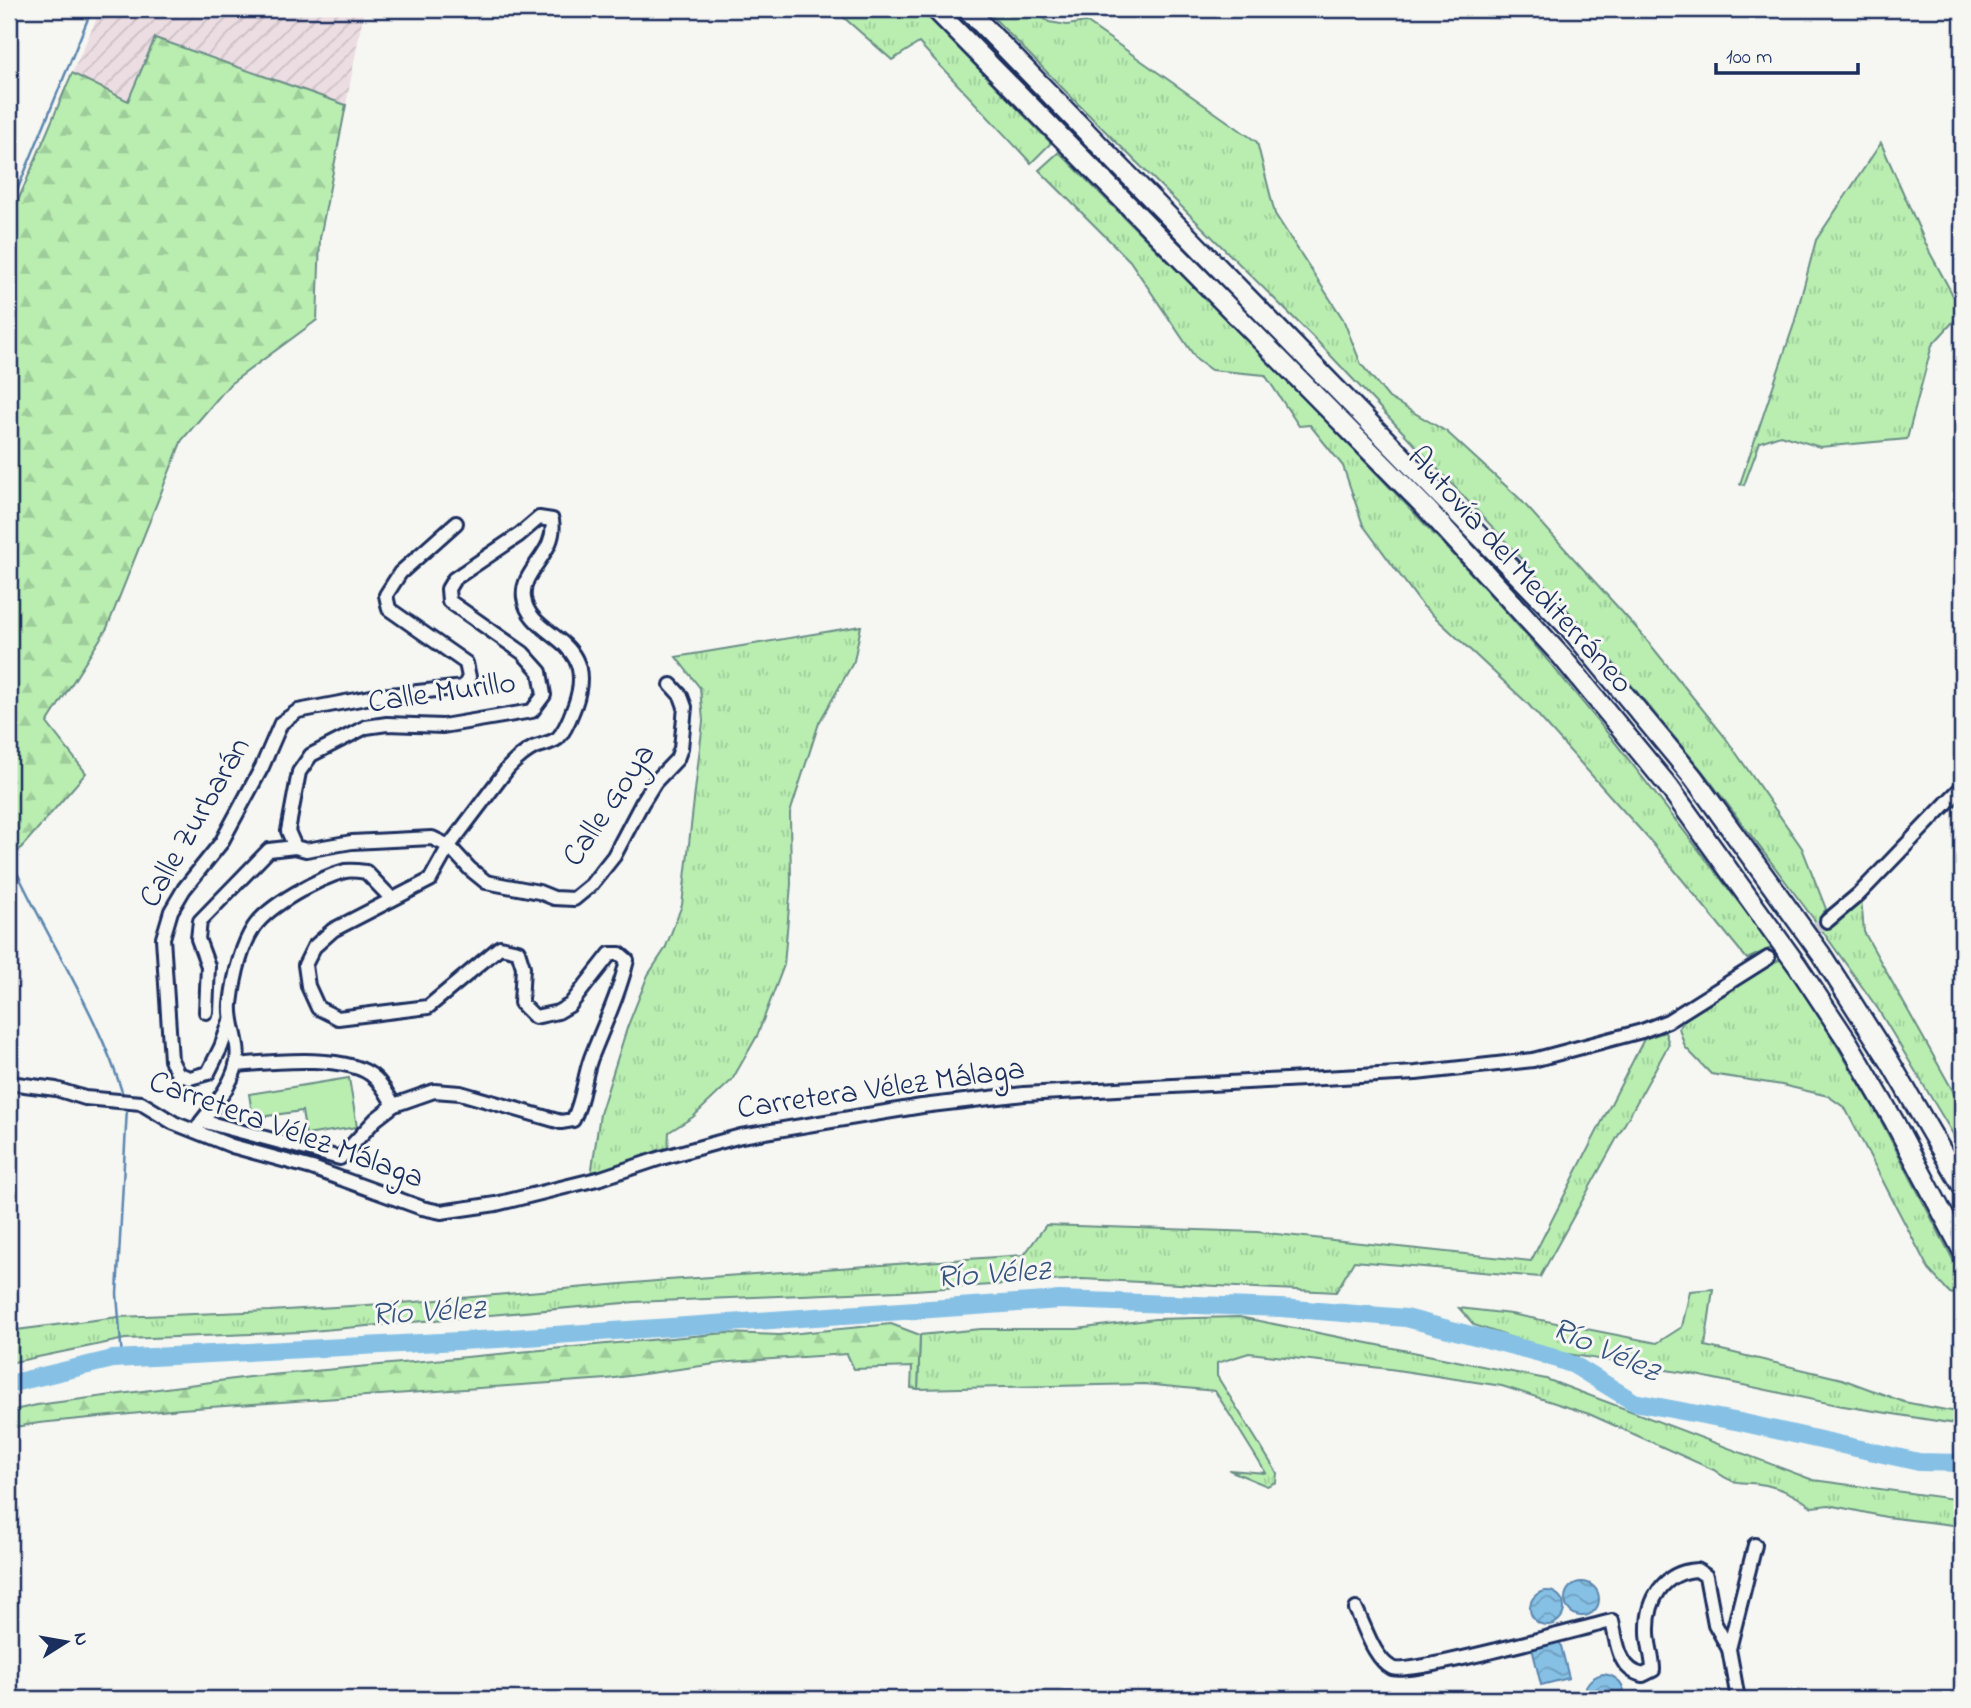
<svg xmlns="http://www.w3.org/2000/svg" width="1971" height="1708" font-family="'Indie Flower',sans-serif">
<defs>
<pattern id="industrial-furrows" width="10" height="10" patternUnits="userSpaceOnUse" patternTransform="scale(1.75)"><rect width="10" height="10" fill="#ecdde2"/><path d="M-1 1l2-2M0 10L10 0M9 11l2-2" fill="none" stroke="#cabec4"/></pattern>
<pattern id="grass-tufts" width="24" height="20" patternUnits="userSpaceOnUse" patternTransform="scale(1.75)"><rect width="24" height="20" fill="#b9eeb0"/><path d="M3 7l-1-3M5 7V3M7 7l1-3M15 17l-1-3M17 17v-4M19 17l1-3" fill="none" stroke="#9ecc9a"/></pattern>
<pattern id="forest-firs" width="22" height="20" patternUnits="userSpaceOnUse" patternTransform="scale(1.75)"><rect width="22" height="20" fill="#b9eeb0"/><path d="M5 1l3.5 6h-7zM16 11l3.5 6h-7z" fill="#9ecc9a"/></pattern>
<pattern id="water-waves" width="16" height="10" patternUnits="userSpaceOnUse" patternTransform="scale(1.75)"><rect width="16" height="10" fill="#86c1e5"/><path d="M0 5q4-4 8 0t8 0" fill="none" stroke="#6d9dbd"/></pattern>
</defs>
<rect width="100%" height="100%" fill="#f6f6f2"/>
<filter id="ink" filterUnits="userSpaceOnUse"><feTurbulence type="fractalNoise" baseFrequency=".0143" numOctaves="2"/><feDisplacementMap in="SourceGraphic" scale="14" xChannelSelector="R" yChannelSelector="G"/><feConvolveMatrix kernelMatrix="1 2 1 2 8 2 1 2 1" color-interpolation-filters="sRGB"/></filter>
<g filter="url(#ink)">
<polygon fill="url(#industrial-furrows)" points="101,9 364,9 346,105 155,38 128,102 72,73"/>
<g fill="url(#grass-tufts)" stroke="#6a8e87" stroke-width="2">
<polygon points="834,9 920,9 1051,143 1031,163 919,43 892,60"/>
<polygon points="985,9 1032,9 1049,22 1067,25 1086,22 1257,142 1275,214 1343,319 1361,364 1389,398 1447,432 1519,498 1641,633 1725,737 1802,848 1826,909 1822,914 1829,926 1861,898 1864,932 1962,1107 1962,1149 1878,1009 1816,922 1704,773 1595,641 1498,533 1317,341 1084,110"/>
<polygon points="1881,143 1929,251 1962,312 1932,345 1907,439 1820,447 1780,435 1760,442 1744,485 1740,484 1794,324 1816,240"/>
<path d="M1059 152C1199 293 1341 433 1476 579 1583 695 1677 822 1773 947L1747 959 1654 845 1527 703 1422 605 1363 525 1343 466 1310 425 1299 426 1265 375 1211 370 1197 360 1130 261 1039 170Z"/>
<polygon points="861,626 854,661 819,723 790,813 791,884 784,965 757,1036 732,1080 693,1117 669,1132 668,1151 591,1175 600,1114 627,1028 648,975 665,949 682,905 703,721 700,688 676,657"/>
<polygon points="1781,959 1831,1036 1878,1115 1962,1277 1962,1296 1950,1293 1929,1270 1845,1108 1828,1096 1782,1085 1711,1074 1685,1047 1679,1028 1694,1008"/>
<polygon points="1665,1032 1669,1044 1540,1277 1354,1261 1336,1292 1082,1279 898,1291 635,1302 301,1332 125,1339 9,1363 9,1331 118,1317 270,1311 415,1302 668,1280 1024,1255 1046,1225 1257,1232 1531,1261 1644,1039"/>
<polygon points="1713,1289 1705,1346 1842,1379 1904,1402 1962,1413 1962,1425 1837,1405 1691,1374 1555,1352 1474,1325 1459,1308 1511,1314 1657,1343 1682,1327 1690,1291"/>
<path d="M1239 1317 1546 1379 1813 1480 1962 1500V1526L1886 1517 1829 1505 1812 1507C1798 1496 1783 1489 1766 1485 1740 1479 1739 1489 1714 1470L1589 1414 1502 1386 1390 1369 1249 1353 1217 1363V1376L1277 1473 1276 1482 1267 1486 1229 1470 1266 1473 1215 1391 1144 1384 918 1389 920 1335 981 1329H1077L1155 1319Z"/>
</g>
<g fill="url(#forest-firs)" stroke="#6a8e87" stroke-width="2">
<polygon points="155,38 346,105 320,238 317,320 230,384 182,440 107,628 47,723 86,773 15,855 9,842 9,222 72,73 128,101"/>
<polygon points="891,1324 920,1335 918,1389 911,1388 912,1367 854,1369 847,1354 730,1362 607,1379 181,1409 39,1423 9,1428 9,1411 37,1405 249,1377 726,1333 779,1335"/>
</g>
<polygon fill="#b9eeb0" stroke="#6a8e87" stroke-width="2" points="349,1078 357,1127 306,1135 302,1111 253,1118 249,1094"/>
<g fill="url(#water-waves)" stroke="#5b87af" stroke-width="2">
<circle cx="1582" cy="1599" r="17"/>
<circle cx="1547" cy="1608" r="17"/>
<polygon points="1560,1642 1569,1678 1541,1685 1532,1648"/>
<path d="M1603 1674C1618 1676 1626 1685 1624 1699H1584C1583 1686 1590 1677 1603 1674Z"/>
</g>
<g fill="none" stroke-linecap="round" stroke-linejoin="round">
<g stroke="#5b87af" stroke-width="2.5">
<polyline points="9,210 92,9"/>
<path d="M9 855C45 937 98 1011 124 1098"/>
<polyline points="122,1358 117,1294 127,1108"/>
</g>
<polyline stroke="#86c1e5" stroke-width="18" points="9,1384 113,1359 498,1339 1060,1300 1281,1308 1406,1318 1540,1353 1574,1365 1634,1402 1740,1422 1919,1462 1962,1463"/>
<polyline stroke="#caced4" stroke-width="12" stroke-dasharray="12 6" stroke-linecap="butt" points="1768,958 1827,921"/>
<defs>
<g id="minor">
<polyline points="1827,921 1859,894 1962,787"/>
<polyline points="206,1012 208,966 198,939 200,921 269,850 295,847"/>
<polyline points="230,1022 221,1047 208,1073 190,1078 178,1074 171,1060 163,938 171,911 184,889 221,843 262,767 281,723 298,711 371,697 464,687 469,677 466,663 389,609 386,595 400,573 456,523"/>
<path d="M236 1065C270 1062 350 1053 375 1078 383 1085 388 1096 394 1105"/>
<polyline points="9,1083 56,1089 85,1098 141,1103 174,1123 232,1146 312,1168 422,1208 441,1212 496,1204 601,1178 661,1158 741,1136 922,1106 1024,1094 1416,1073 1533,1060 1642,1031 1668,1021 1768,958"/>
<path d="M202 1121 340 1158 376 1119 394 1105 434 1091 460 1093 561 1122 573 1120C584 1098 583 1080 591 1058 604 1025 619 994 627 960L620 954H610L570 1005 558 1012 535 1017 521 1003 523 967 518 951 500 947 428 1007 338 1018 318 1008 308 986 305 965 314 947 333 930 430 880 449 846 508 768C516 760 523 753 533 748 540 745 552 743 558 738 566 730 571 715 575 705 599 636 530 640 524 598 520 570 558 553 552 520L539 518 519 535 454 579 448 589 449 601 523 653 540 672 544 695 532 711 443 726 387 724 366 727 311 755 299 772 288 831 295 847 306 850 352 842 432 838 449 846 470 869 486 882 539 892 554 898 574 899 591 885 614 856 642 803 655 782 677 759 681 748 685 707 681 696 671 685"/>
<path d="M199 1125C213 1106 229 1090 236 1066 242 1044 229 1026 231 1004 234 979 240 948 254 927 269 905 319 878 345 871 351 870 359 871 366 872L392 899"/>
<path d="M1356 1609C1365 1627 1374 1659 1392 1668 1408 1676 1582 1628 1612 1621 1617 1642 1618 1670 1643 1675L1653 1670C1653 1657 1648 1645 1648 1632 1647 1600 1663 1572 1697 1570L1706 1576 1715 1624 1729 1649"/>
<polyline points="1738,1699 1729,1649 1755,1545"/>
</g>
<g id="highway">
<polyline points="935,9 1427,509 1562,657 1669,787 1797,965 1848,1042 1894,1121 1962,1250"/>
<polyline points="967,9 1571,630 1693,777 1821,954 1890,1062 1962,1186"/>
</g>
</defs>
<use href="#minor" stroke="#1b2f5e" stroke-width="18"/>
<use href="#highway" stroke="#1b2f5e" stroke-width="23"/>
<use href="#minor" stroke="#f6f6f2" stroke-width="12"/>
<use href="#highway" stroke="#f6f6f2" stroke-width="18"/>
</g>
</g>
<g text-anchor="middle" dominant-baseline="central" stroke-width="6" stroke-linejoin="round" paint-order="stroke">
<g font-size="32" fill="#1b2f5e" stroke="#f6f6f2">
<text transform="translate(1519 571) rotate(48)">Autovía del Mediterráneo</text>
<text transform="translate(442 694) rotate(-8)">Calle Murillo</text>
<text transform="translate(610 806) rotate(-56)">Calle Goya</text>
<text transform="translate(196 823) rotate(-60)">Calle Zurbarán</text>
<text transform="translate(881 1090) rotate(-8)">Carretera Vélez Málaga</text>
<text transform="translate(286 1131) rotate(20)">Carretera Vélez Málaga</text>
</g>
<g font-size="33" font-style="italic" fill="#365480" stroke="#f6f6f2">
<text transform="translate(993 1275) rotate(-4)">Río Vélez</text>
<text transform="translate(428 1313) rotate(-3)">Río Vélez</text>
<text transform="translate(1605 1351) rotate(24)">Río Vélez</text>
</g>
</g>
<rect width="1971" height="1708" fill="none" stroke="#f6f6f2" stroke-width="35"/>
<rect x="18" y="18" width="1936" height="1673" fill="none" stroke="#1b2f5e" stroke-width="2.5" filter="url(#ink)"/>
<g transform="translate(66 1642) rotate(79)" stroke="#f6f6f2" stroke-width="5" paint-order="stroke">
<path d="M0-5L12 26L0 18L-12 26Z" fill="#1b2f5e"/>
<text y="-10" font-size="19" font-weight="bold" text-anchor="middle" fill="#1b2f5e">N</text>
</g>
<path d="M1716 63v10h142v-10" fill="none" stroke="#1b2f5e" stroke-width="3.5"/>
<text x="1726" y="63" font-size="21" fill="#1b2f5e" stroke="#f6f6f2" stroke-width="5" paint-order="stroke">100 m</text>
</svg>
